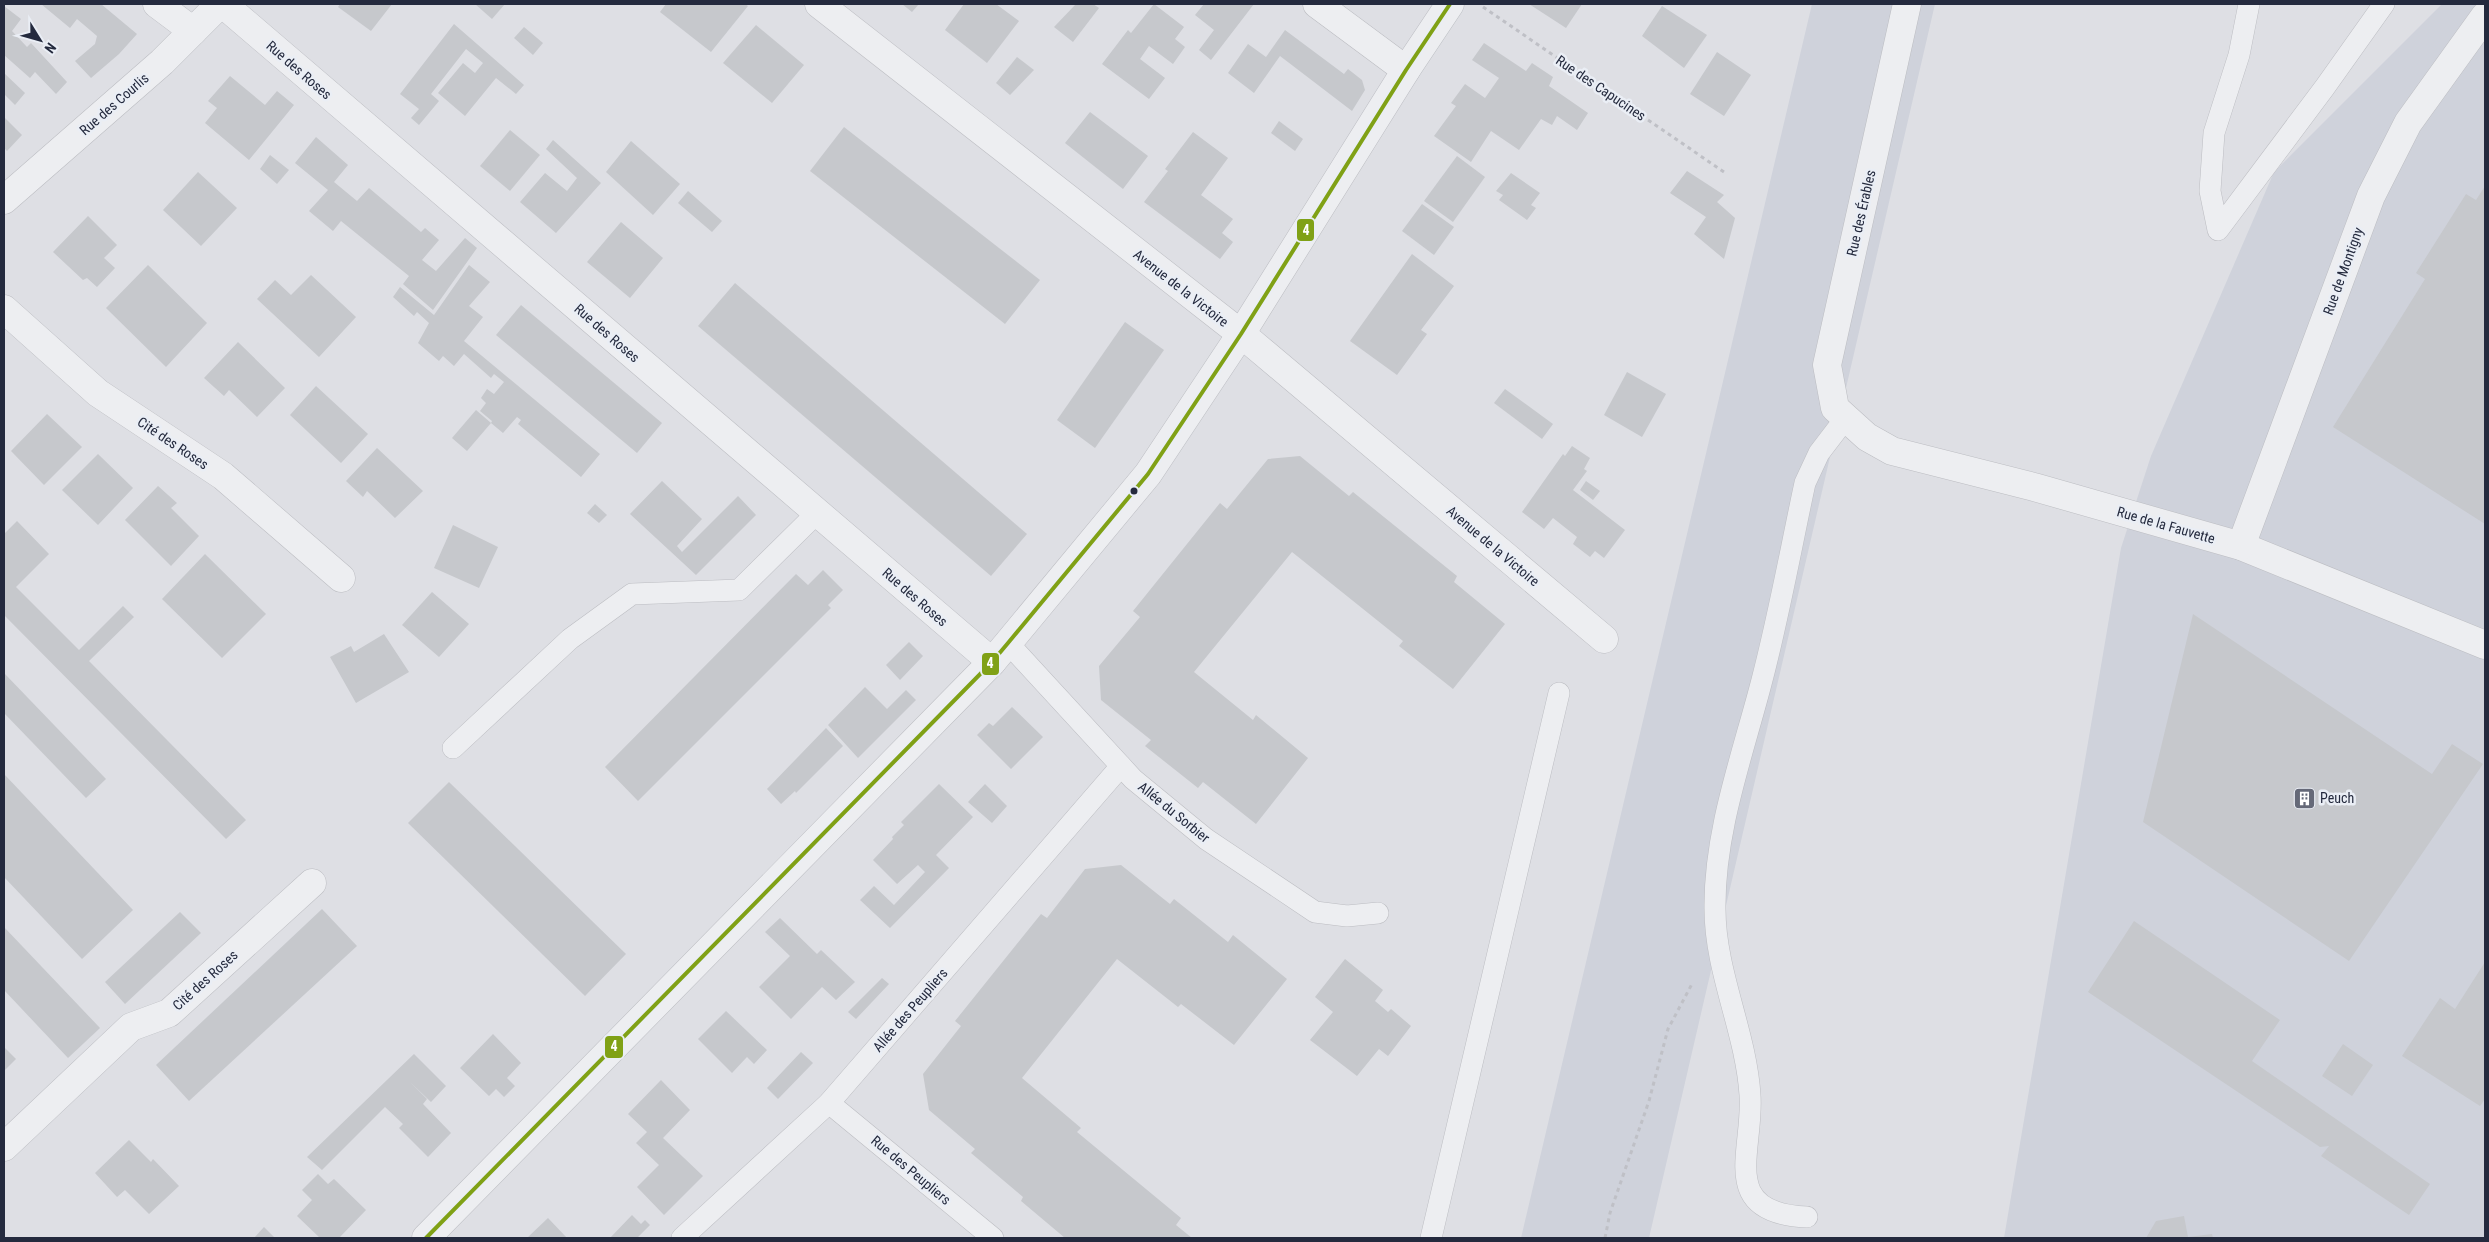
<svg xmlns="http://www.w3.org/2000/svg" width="2489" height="1242" font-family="'Roboto Condensed',sans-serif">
<rect width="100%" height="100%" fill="#dedfe4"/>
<g fill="#cfd2db">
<polygon points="1812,4 1935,4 1649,1238 1521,1238"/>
<polygon points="2442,4 2485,4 2485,1238 2004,1238 2121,548 2151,456 2274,172"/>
</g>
<g fill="#c6c8cc">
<polygon points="41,4 101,4 137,34 119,54 91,78 75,61 95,44 97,36 77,19 70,28"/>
<polygon points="340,4 392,4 371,31 338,7"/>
<polygon points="475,4 505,4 492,19"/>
<polygon points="666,4 745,4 748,6 711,52 660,12"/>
<polygon points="902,4 919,4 912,12"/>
<polygon points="964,4 996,4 1019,21 987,63 945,30"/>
<polygon points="1076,4 1093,4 1099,8 1073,42 1054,27"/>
<polygon points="1154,4 1184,27 1175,39 1185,47 1173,64 1149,46 1140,59 1165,78 1149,99 1102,64 1128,30 1131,33"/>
<polygon points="1204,4 1254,4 1211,60 1199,50 1214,30 1195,15"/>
<polygon points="1529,4 1582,4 1566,28"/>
<polygon points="4,6 21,19 12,31 27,47 31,43 67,82 56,94 35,72 30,78 4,55"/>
<polygon points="1662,6 1707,35 1684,68 1642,36"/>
<polygon points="454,24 524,85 516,94 496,78 465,116 438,93 463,63 475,73 483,63 466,49 431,94 439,101 419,125 411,118 419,109 400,94"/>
<polygon points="756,25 804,65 772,103 723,63"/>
<polygon points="524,27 543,43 533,55 514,38"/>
<polygon points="1285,30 1344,74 1348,69 1362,80 1365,90 1352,111 1280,56 1254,93 1228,73 1248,44 1266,57"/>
<polygon points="1484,43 1526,71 1532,63 1553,77 1549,86 1588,113 1577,130 1557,116 1552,125 1541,119 1519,150 1491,131 1471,162 1434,136 1456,106 1451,103 1465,84 1485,98 1499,78 1472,60"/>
<polygon points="1717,52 1751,75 1724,116 1690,94"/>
<polygon points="1017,57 1034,70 1010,95 996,83"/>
<polygon points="4,73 25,93 15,105 4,94"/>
<polygon points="230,76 265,105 277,91 294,105 249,160 205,123 217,108 208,101"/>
<polygon points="1090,112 1148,156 1123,189 1065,143"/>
<polygon points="4,117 22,135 7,151 4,148"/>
<polygon points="1279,121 1303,139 1295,151 1271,133"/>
<polygon points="844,127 1040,280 1005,324 810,171"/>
<polygon points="510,130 540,155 510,191 480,166"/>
<polygon points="1193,132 1228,158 1201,195 1233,219 1222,233 1233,242 1220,259 1144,202 1168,171 1165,169"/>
<polygon points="316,137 348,165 334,182 357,201 369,188 421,232 425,228 439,240 422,260 436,271 465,238 477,248 433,310 403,284 409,276 341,221 333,231 309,211 328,190 295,163"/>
<polygon points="553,140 601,183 556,233 520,202 545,173 567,191 577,178 546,149"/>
<polygon points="631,141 680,184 653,215 606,172"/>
<polygon points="270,155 289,170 277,184 260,169"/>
<polygon points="1457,156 1485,177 1453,222 1424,201"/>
<polygon points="1687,171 1724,195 1717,202 1735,218 1724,259 1694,234 1706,217 1670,193"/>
<polygon points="198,172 237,208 201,246 163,210"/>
<polygon points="1511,173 1540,193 1531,205 1536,208 1527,220 1499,200 1503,195 1496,191"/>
<polygon points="2485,186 2485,524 2333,427 2425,279 2416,273 2466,194 2476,200"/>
<polygon points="688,191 722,221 712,232 678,203"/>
<polygon points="1422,204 1454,227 1434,255 1402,231"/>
<polygon points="88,216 117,245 104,258 115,268 97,287 87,278 83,280 53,252"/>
<polygon points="621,222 663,258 630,298 587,262"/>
<polygon points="1412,254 1454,286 1421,330 1427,334 1397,375 1350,341"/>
<polygon points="148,265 207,323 166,367 106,308"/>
<polygon points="469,265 490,282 469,306 483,317 464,341 600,454 581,477 518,424 521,420 517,417 503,433 491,423 492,421 480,411 486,403 481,398 487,389 494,394 504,382 494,374 491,378 464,354 454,366 443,356 439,361 418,343 429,323 417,312 414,316 393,297 400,287 434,315"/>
<polygon points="311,275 356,317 319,357 257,299 275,280 291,295"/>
<polygon points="735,283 1027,534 991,576 698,326"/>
<polygon points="521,305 662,423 637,453 496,335"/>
<polygon points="1125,322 1164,350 1095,448 1057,420"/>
<polygon points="238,342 285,388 257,417 229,390 224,396 204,378"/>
<polygon points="1627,372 1666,394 1642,437 1604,415"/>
<polygon points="316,386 368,434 341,463 290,415"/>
<polygon points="1505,389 1553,424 1542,439 1494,403"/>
<polygon points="476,410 491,423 467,451 452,438"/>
<polygon points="47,414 82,447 44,485 11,451"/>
<polygon points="1572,446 1590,458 1584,469 1587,471 1573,490 1625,530 1604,558 1595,551 1590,557 1573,544 1577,537 1553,518 1544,529 1522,512 1563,454 1565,456"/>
<polygon points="377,448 423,491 395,518 367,491 363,497 346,481"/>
<polygon points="98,454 133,488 98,525 62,490"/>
<polygon points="1300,456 1349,496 1353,492 1457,576 1454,582 1505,624 1453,689 1399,646 1403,641 1292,552 1194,672 1253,720 1256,715 1308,758 1256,824 1203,782 1198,788 1145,746 1151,740 1101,700 1099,666 1140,617 1133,611 1220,503 1227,509 1268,459"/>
<polygon points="662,481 702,519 677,546 682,552 738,496 756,515 696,575 630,514"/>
<polygon points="1586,481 1600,491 1593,500 1580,490"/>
<polygon points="158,486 177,503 171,508 199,536 171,566 125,520"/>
<polygon points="595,504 607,515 599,523 587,513"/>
<polygon points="17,521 49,554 16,587 79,650 123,606 134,617 89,661 246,820 226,839 4,615 4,534"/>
<polygon points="453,525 498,547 479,588 434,568"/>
<polygon points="205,554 266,614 222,658 162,599"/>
<polygon points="823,570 843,590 828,605 831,608 638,801 605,767 796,574 808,585"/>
<polygon points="432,592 469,624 439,657 402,625"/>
<polygon points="2193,614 2432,774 2452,744 2483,764 2349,961 2143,822"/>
<polygon points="384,634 409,672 356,703 330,657 351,646 354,652"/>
<polygon points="909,642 923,656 900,680 886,665"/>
<polygon points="4,673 106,779 86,798 4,713"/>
<polygon points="865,687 887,709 906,690 916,700 858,758 828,725"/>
<polygon points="1012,707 1043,737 1011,769 977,735 989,723 993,726"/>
<polygon points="826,728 843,746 796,793 795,791 781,804 767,789"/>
<polygon points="4,774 133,910 82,959 4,877"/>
<polygon points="449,782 626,954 585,996 408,823"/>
<polygon points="939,784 973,817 936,855 949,868 890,928 860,900 874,886 894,905 925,872 918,865 897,884 873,860 893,839 892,837 904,825 901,822"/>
<polygon points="985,784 1007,806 992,823 968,802"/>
<polygon points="1121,865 1170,904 1174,899 1228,942 1233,935 1287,979 1234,1045 1181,1004 1178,1007 1117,959 1022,1078 1081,1128 1077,1132 1181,1218 1176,1225 1192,1238 1065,1238 1021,1201 1023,1197 971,1153 975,1149 929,1110 923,1074 961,1026 955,1021 1041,914 1047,918 1085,869"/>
<polygon points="322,909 357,946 189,1101 156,1065"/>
<polygon points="180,912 201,933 125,1004 105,982"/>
<polygon points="780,918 817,954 821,950 855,982 836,1000 822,987 791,1019 759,987 790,956 765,932"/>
<polygon points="2134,921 2280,1020 2252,1061 2430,1184 2409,1215 2321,1156 2329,1146 2320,1147 2088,992"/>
<polygon points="4,927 100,1028 68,1058 4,990"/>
<polygon points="1345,959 1383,990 1375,1001 1388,1012 1391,1009 1411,1026 1388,1056 1379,1049 1357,1076 1310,1040 1333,1012 1315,997"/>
<polygon points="2485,962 2485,1099 2480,1106 2402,1056 2440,998 2455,1009"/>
<polygon points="882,978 889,984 856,1019 848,1012"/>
<polygon points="726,1011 767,1050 754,1064 747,1057 732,1073 698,1039"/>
<polygon points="493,1034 521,1063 507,1078 515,1086 504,1097 496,1089 489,1096 460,1068"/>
<polygon points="2343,1044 2373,1065 2352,1096 2322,1076"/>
<polygon points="4,1047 16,1059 4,1071"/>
<polygon points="801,1052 813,1063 778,1099 767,1088"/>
<polygon points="414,1054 446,1086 431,1102 410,1082 427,1099 423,1104 451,1133 428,1157 399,1128 403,1124 385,1107 322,1170 307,1157"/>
<polygon points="661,1080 690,1110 663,1138 703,1176 664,1215 637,1187 659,1165 636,1143 647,1132 628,1114"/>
<polygon points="129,1140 151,1162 153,1159 179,1186 149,1214 125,1190 117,1197 95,1173"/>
<polygon points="318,1174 328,1184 334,1179 366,1210 339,1238 320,1238 297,1216 312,1200 302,1190"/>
<polygon points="632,1215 641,1224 645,1220 650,1225 637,1238 610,1238"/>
<polygon points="2184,1216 2188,1237 2212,1234 2213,1238 2146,1238 2156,1221"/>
<polygon points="548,1218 567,1238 527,1238"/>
<polygon points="264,1227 275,1238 254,1238"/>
</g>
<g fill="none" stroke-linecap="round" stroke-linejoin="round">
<defs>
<g id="service">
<polyline points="2249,4 2239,55 2214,133 2210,191 2218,230 2325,87 2384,4"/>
<polyline points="1008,643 1133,779 1206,839 1315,912 1347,916 1378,913"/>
<polyline points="453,748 570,639 632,594 739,590 817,513"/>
<polyline points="829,1103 993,1238"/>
<path d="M1807 1217C1717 1213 1754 1151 1750 1095 1746 1032 1715 972 1715 909 1714 831 1743 754 1762 680 1779 615 1791 548 1805 483L1819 453 1845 419"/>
<polyline points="682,1238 829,1103 1121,766"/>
<polyline points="1431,1238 1559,693"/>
</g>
<g id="minor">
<polyline points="157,4 193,31"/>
<polyline points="223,4 992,662"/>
<polyline points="819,4 1245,337 1604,639"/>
<polyline points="1317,4 1406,70"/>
<polyline points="1907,4 1827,365 1835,408 1867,437 1892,451 2034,487 2241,546 2485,645"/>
<polyline points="4,200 162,62 220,4"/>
<polyline points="4,309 98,393 223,476 341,578"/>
<polyline points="2241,546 2371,196 2408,123 2485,16"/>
<polyline points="4,1147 131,1027 169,1013 312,883"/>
<polyline points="426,1238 992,662 1008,643 1148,474 1241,334 1406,70 1450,4"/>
</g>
</defs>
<use href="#service" stroke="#bcbdc2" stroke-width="22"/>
<use href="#minor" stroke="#bcbdc2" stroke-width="29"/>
<g stroke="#bfc0c6" stroke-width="3" stroke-dasharray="4 4" stroke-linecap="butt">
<polyline points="1483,7 1724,172"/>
<polyline points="1605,1238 1610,1213 1649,1101 1668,1029 1693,982"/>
</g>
<use href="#service" stroke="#edeef1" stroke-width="21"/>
<use href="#minor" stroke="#edeef1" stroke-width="28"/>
<defs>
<polyline id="bus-1" points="426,1238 992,662 1008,643 1148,474 1241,334 1406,70 1450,4"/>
</defs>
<use href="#bus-1" stroke="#eaeef5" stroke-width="8"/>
<use href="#bus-1" stroke="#80a116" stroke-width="4"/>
</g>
<defs>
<symbol id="building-square" viewBox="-11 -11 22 22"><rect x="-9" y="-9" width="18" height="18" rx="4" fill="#656978" stroke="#eaeef5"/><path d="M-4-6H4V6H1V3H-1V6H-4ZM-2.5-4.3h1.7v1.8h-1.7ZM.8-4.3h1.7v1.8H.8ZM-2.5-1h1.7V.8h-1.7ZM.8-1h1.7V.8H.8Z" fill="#fff"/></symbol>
</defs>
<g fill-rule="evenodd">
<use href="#building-square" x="2292" y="786" width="25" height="25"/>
</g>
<circle fill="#242a3e" stroke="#eaeef5" stroke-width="2" cx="1134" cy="491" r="4.5"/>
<g text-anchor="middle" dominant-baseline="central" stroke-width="5" stroke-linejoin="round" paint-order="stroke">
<g font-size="14" fill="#242a3e" stroke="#eaeef5">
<text transform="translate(299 70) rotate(41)">Rue des Roses</text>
<text transform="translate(1601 88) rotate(34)">Rue des Capucines</text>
<text transform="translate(114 104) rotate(-41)">Rue des Courlis</text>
<text transform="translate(1861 213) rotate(-77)">Rue des Érables</text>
<text transform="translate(2343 271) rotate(-70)">Rue de Montigny</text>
<text transform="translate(1181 288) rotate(38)">Avenue de la Victoire</text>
<text transform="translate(607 333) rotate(41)">Rue des Roses</text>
<text transform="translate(173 443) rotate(34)">Cité des Roses</text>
<text transform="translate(2166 525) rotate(16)">Rue de la Fauvette</text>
<text transform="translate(1493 546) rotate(40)">Avenue de la Victoire</text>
<text transform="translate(915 597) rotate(41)">Rue des Roses</text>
<text transform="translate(1174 812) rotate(39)">Allée du Sorbier</text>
<text transform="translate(205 980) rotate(-42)">Cité des Roses</text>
<text transform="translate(910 1010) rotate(-49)">Allée des Peupliers</text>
<text transform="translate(911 1170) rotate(40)">Rue des Peupliers</text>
</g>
<g font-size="14" fill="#242a3e" stroke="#eaeef5" text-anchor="start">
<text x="2320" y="798">Peuch</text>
</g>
</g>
<g stroke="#eaeef5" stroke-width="2">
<rect x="1296" y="218" width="19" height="24" rx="5" fill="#80a116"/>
<rect x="981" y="652" width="19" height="24" rx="5" fill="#80a116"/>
<rect x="604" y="1035" width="20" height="24" rx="5" fill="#80a116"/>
</g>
<g font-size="14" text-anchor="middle" font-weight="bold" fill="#fff">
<text x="1306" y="235">4</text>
<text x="990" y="668">4</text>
<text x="614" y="1051">4</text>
</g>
<rect width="2489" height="1242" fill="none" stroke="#242a3e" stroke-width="10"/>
<g transform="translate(40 40) rotate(127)" stroke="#eaeef5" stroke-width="4" paint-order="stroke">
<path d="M0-4L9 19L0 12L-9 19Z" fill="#242a3e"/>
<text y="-8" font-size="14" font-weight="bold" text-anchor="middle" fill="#242a3e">N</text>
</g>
</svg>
